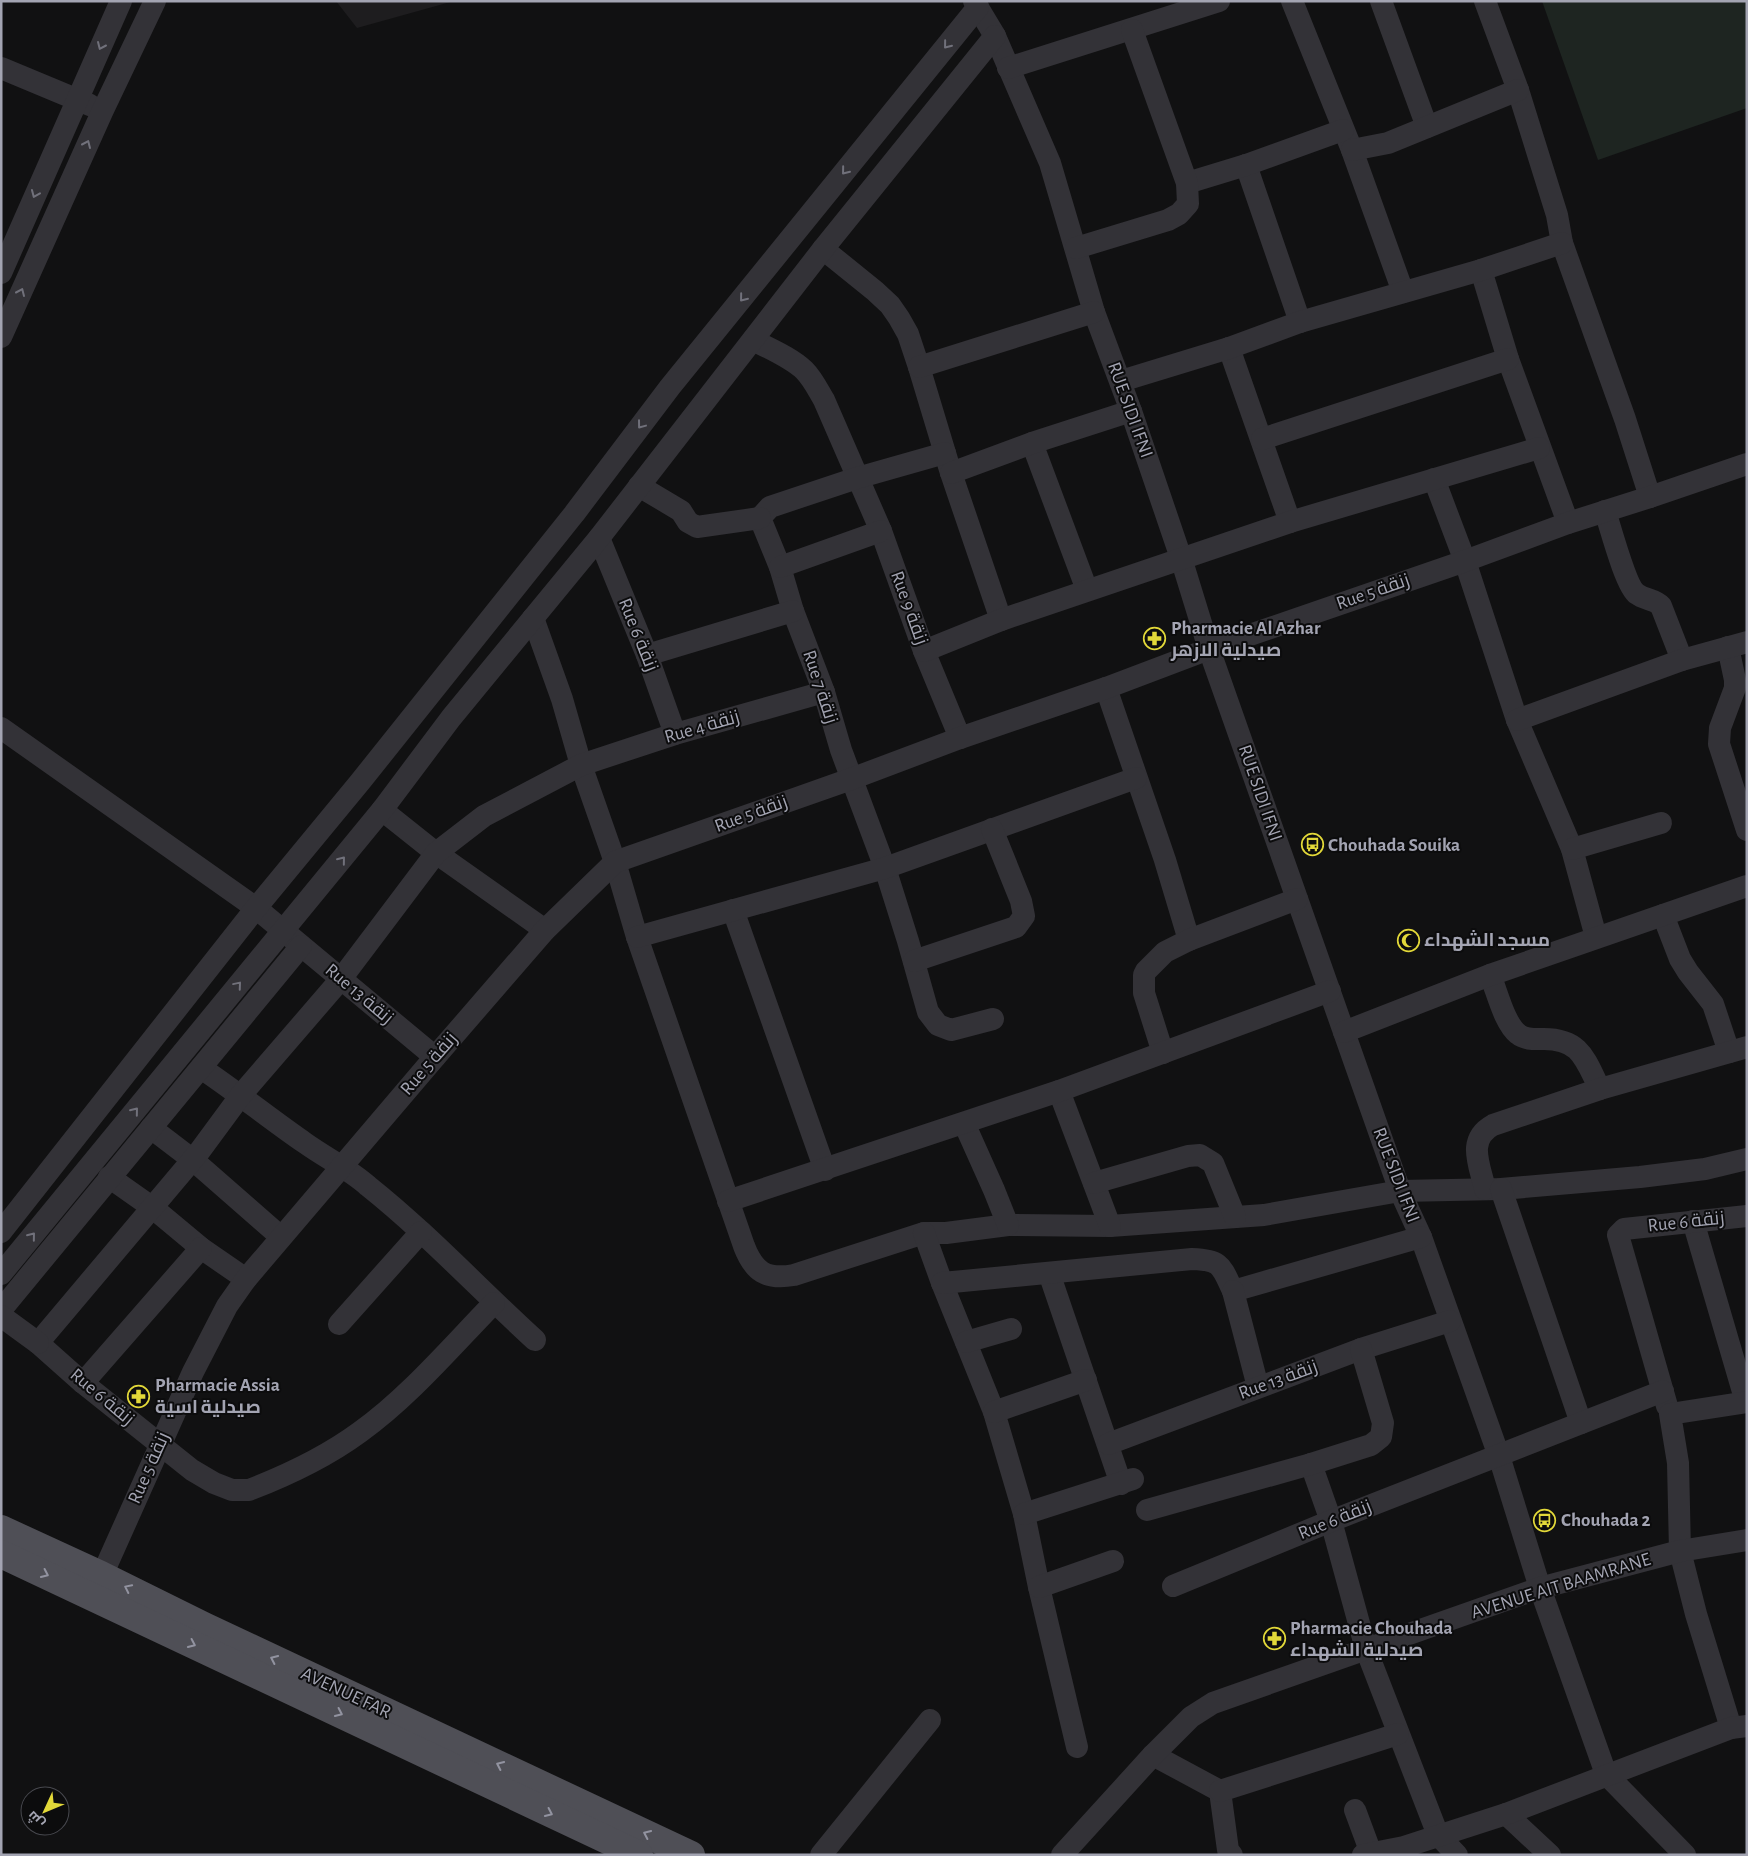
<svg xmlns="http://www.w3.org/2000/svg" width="1748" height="1856" font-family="'Alegreya Sans',Cairo,sans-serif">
<rect width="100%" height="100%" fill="#111112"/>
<polygon fill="#1e1d1f" points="336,1 454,1 357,28"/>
<polygon fill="#1e2521" points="1542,1 1747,1 1747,108 1598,160"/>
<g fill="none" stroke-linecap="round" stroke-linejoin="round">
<g stroke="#333237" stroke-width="22">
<polyline points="974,1 995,36 1050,163 1094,312 1131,411 1181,558 1209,649 1400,1191 1421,1237 1499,1456 1540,1588 1606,1774 1685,1855"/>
<polyline points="1292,1 1352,150 1403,292"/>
<polyline points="1381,1 1427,127"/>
<polyline points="1485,1 1518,90 1557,215 1562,243 1625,419 1650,497"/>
<polyline points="1,68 90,105"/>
<polyline points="1008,68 1219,1"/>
<polyline points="1352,150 1388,143 1518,90"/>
<polyline points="1246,165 1300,322"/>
<polyline points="1187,183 1246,165 1343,130"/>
<polyline points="1076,248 1168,220 1179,214 1188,204 1187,183 1132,30"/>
<polyline points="823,249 875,291 890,305 899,318 908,334 919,367 951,473 1001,620"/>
<polyline points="1481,270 1508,359 1568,523"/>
<polyline points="1,273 121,1"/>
<polyline points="1,337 103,110 155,1"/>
<path d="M753 340C770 349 790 357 804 370 813 379 818 390 824 400L881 531 924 651 960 738"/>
<polyline points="1229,348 1290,522"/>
<polyline points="919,367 1094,312"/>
<polyline points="1121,381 1229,348 1300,322 1481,270 1562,243"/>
<polyline points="1262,439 1508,359"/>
<polyline points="1032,443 1087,590"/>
<polyline points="945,453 857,478 770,507 760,518 780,567 793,611 824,692 841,750 885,868 908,941 928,1012 938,1025 951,1030 993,1019"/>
<polyline points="951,473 1032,443 1131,411"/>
<polyline points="1434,479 1465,561 1517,720 1572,849 1596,937"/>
<polyline points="639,486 681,511 688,522 697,527 760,518"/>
<path d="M1605 511C1610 526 1626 587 1637 594 1645 600 1655 599 1661 606L1682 660"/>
<polyline points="599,538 647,655 675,734"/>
<polyline points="780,567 881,531"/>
<path d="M533 618 562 699 581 765 615 862 637 937 744 1246C754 1272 766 1280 794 1275L924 1233H946L1008 1225 1110 1226 1264 1215 1400 1191 1501 1189 1640 1177 1705 1169 1747 1159"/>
<polyline points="1728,647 1735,680 1735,688 1720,728 1719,744 1747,830"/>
<polyline points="924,651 1001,620 1290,522 1539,448"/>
<polyline points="647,655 793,611"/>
<polyline points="1106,688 1165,860 1189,940"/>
<polyline points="1517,720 1682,660 1747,642"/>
<polyline points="1,728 256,908 435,1057"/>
<polyline points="382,810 436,853 545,930"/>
<polyline points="1572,849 1661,823"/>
<polyline points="733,910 825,1170"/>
<polyline points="1663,915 1680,959 1688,972 1713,1004 1729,1052"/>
<polyline points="637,937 885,868 1136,778"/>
<polyline points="914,961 1016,927 1024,916 1021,901 992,829"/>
<path d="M1490 975C1497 991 1504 1023 1518 1034 1525 1040 1535 1039 1544 1039 1581 1039 1585 1060 1600 1089"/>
<polyline points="1344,1032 1490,975 1747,886"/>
<polyline points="1163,1053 1144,993 1144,975 1146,971 1165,952 1189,940 1297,899"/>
<path d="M201 1068C237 1092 270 1119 305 1143 326 1158 349 1169 368 1186 427 1233 479 1289 535 1340"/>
<polyline points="1059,1091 1110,1226"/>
<polyline points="964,1123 994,1190 1008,1225"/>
<polyline points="151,1128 193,1160 281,1237"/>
<polyline points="109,1177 153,1208 201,1248 246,1279"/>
<polyline points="1094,1183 1188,1156 1200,1155 1213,1163 1235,1217"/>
<path d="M1485 1189C1480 1165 1466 1140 1493 1125L1600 1089 1747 1047"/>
<polyline points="1501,1189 1581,1423"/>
<polyline points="728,1201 1059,1091 1330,991"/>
<polyline points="1693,1221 1746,1402"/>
<polyline points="1,1232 256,908 360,782 574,514 670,387 978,7"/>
<polyline points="924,1233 942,1283 994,1412 1024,1514 1039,1587 1077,1747"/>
<polyline points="1049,1273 1121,1484"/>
<polyline points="1,1274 382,810 451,718 599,538 823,249 995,36"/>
<path d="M942 1283 1192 1259C1222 1260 1221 1266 1233 1291L1421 1237"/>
<polyline points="1233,1291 1258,1387"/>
<path d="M494 1303C453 1345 408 1398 360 1432 326 1457 288 1475 249 1490H232L214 1483 192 1470 83 1383 38 1343 199 1152 241 1095 341 979 436 853 484 816 581 765 675 734 824 692"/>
<polyline points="1,1310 301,946"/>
<polyline points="1,1316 38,1343"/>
<polyline points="339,1324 421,1232"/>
<polyline points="966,1342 1011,1329"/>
<polyline points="83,1383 201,1248"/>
<polyline points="1667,1406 1618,1235 1624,1229 1747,1216"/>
<polyline points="994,1412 1086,1380"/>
<polyline points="1108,1444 1361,1349 1450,1321"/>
<polyline points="1311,1464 1331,1521 1366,1649 1438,1835 1457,1855"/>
<polyline points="1147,1510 1311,1464 1371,1445 1381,1437 1383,1423 1361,1349"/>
<polyline points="1024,1514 1133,1479"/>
<polyline points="1173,1586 1331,1521 1663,1391"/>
<polyline points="1039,1587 1113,1561"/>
<polyline points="95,1591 193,1372 227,1306 246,1279 435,1057 545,930 615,862 851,779 960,738 1106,688 1209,649 1465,561 1568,523 1650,497 1747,464"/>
<polyline points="1731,1728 1696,1614 1680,1551 1678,1463 1670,1414 1747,1402"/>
<polyline points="1153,1755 1220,1791 1228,1850 1232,1855"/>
<polyline points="1220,1791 1398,1734"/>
<polyline points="1355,1810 1371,1853"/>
<polyline points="1506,1814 1550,1855"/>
<polyline points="821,1855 930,1720"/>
<polyline points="1062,1855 1153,1755 1191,1717 1213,1703 1540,1588 1680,1551 1747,1540"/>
<polyline points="1363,1855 1404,1847 1506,1814 1731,1728 1747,1726"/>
</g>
<g stroke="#4f4f56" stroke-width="28">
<polyline points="1,1529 101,1575 204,1626 691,1855"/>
<polyline points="1,1554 639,1855"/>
</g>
</g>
<defs><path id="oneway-chevron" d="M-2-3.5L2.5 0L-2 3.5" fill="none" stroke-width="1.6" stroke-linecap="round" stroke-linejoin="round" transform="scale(1.25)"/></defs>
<g stroke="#71717b">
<use href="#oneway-chevron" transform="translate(947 45) rotate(129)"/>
<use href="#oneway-chevron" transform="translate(101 46) rotate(114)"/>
<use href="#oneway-chevron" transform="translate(87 144) rotate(-66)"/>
<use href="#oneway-chevron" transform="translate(845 171) rotate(129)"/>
<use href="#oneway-chevron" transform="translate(35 194) rotate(113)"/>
<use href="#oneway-chevron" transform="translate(21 292) rotate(-66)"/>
<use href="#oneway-chevron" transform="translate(743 298) rotate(129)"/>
<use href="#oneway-chevron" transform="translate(641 425) rotate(127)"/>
<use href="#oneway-chevron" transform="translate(342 860) rotate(-51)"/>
<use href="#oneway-chevron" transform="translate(238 985) rotate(-50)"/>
<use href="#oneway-chevron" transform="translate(135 1111) rotate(-51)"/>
<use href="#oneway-chevron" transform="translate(32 1236) rotate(-51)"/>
</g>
<g stroke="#9293a0">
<use href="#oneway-chevron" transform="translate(45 1574) rotate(25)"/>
<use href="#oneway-chevron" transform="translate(128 1588) rotate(-154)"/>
<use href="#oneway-chevron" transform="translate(192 1644) rotate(25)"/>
<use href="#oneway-chevron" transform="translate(274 1659) rotate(-155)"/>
<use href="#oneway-chevron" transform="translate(339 1713) rotate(25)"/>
<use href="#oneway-chevron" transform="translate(500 1765) rotate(-155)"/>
<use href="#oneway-chevron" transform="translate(549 1813) rotate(25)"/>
<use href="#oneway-chevron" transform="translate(647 1834) rotate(-155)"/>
</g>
<defs>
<symbol id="pharmacy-ring" viewBox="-11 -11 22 22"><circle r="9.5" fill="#0c0c0d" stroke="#e2d839" stroke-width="1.5"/><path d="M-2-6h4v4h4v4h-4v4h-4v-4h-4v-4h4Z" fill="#e2d839"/></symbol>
<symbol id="bus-ring" viewBox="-11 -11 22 22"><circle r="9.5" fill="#0c0c0d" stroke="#e2d839" stroke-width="1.5"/><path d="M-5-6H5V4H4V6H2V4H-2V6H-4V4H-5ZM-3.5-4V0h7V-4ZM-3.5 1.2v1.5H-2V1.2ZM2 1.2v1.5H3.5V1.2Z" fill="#e2d839"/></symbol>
<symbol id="mosque-ring" viewBox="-11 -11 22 22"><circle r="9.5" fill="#0c0c0d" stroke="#e2d839" stroke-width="1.5"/><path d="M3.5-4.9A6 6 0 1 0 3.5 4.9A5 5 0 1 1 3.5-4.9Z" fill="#e2d839"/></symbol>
</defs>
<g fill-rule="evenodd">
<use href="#pharmacy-ring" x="1142" y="626" width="25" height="25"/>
<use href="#bus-ring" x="1300" y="832" width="25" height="25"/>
<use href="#mosque-ring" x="1396" y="928" width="25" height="25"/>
<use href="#pharmacy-ring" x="126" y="1384" width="25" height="25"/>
<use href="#bus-ring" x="1532" y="1508" width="25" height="25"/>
<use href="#pharmacy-ring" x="1262" y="1626" width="25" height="25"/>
</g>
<g text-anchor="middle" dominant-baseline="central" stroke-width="4" stroke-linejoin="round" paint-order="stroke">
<g font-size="19" fill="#a3a4b2" stroke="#0c0c0d">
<text transform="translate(1130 410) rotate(70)">RUE SIDI IFNI</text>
<text transform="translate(1373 592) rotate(-19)">Rue 5 زنقة</text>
<text transform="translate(909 608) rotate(70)">Rue 9 زنقة</text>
<text transform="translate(638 635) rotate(68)">Rue 6 زنقة</text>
<text transform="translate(820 687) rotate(72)">Rue 7 زنقة</text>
<text transform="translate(702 727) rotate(-16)">Rue 4 زنقة</text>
<text transform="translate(1260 793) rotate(71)">RUE SIDI IFNI</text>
<text transform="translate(751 814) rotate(-20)">Rue 5 زنقة</text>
<text transform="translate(359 994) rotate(40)">Rue 13 زنقة</text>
<text transform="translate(429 1064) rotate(-49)">Rue 5 زنقة</text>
<text transform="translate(1396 1175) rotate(69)">RUE SIDI IFNI</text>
<text transform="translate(1686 1222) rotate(-6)">Rue 6 زنقة</text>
<text transform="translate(1278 1380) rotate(-20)">Rue 13 زنقة</text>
<text transform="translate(102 1397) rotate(40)">Rue 6 زنقة</text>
<text transform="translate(149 1468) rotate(-66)">Rue 5 زنقة</text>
<text transform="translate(1335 1520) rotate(-22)">Rue 6 زنقة</text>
<text transform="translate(1561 1586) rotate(-17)">AVENUE AIT BAAMRANE</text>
<text transform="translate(346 1693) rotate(25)">AVENUE FAR</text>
</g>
<g font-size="19" font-weight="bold" fill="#a3a4b2" stroke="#0c0c0d" text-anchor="start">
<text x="1171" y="628">Pharmacie Al Azhar<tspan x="1171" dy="22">صيدلية الازهر</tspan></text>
<text x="1328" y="845">Chouhada Souika</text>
<text x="1424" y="940">مسجد الشهداء</text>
<text x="155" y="1385">Pharmacie Assia<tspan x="155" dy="22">صيدلية اسية</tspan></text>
<text x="1561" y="1520">Chouhada 2</text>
<text x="1290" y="1628">Pharmacie Chouhada<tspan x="1290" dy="22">صيدلية الشهداء</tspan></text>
</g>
</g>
<rect width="1748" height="1856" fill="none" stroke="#a3a4b2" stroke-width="5"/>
<g transform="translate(45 1811) rotate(226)"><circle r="24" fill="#0c0c0d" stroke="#48494f"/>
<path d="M0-4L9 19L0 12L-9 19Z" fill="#e2d839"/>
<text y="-8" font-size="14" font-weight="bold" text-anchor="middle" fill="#a3a4b2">ش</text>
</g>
</svg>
